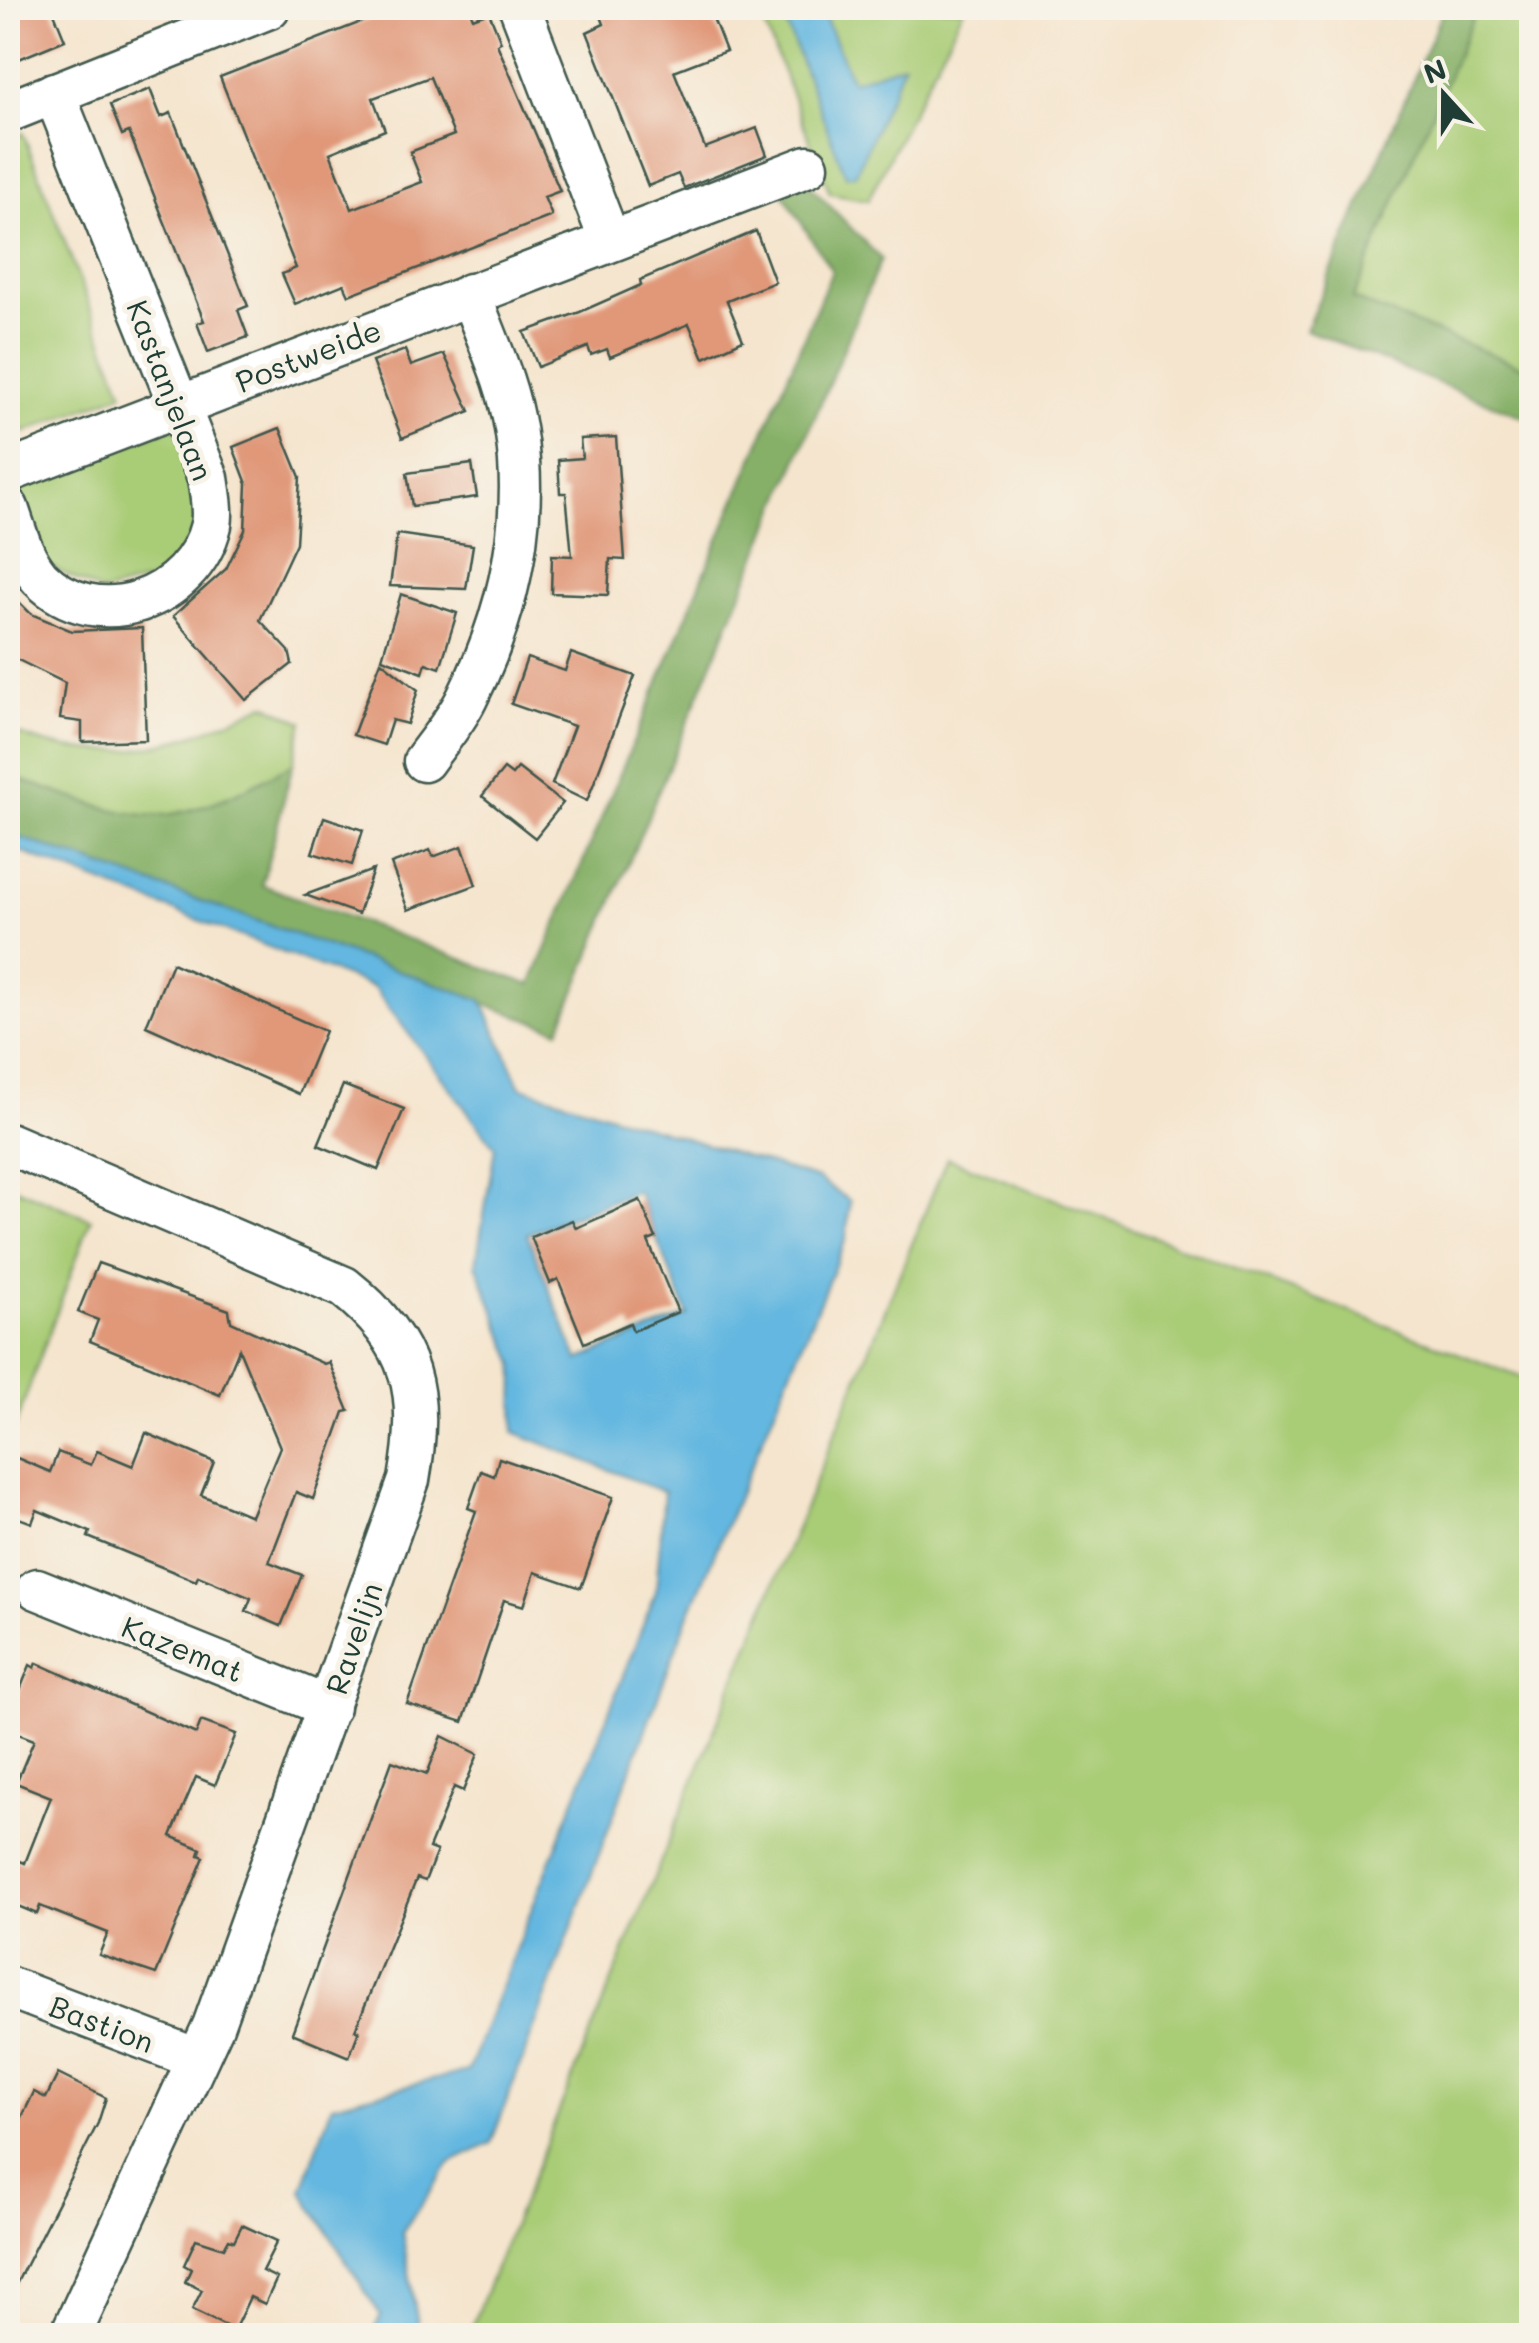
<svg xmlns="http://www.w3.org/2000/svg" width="1539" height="2343" font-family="Mali,sans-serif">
<rect width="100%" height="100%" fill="#f7f3e8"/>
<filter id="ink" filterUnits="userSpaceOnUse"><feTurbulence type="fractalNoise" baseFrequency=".01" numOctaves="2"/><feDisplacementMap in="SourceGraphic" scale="20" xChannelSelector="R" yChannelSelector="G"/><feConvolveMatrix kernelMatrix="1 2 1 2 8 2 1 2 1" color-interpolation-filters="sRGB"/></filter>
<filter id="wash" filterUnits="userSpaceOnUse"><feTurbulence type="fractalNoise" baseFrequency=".0048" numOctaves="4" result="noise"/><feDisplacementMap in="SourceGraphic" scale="40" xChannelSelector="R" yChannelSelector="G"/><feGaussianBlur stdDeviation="2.25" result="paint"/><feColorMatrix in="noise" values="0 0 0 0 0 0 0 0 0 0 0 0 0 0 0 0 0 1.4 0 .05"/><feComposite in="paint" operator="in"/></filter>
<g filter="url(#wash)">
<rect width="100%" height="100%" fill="#f5e5ce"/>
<g fill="#a9cc76" stroke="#648455" stroke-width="2.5">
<polygon points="758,8 780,8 846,175 902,64 852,82 822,10 964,8 868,200 830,193"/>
<polygon points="1477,8 1531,8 1531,370 1352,299"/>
<polygon points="23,133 123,393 22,433 8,396 8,139"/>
<polygon points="177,425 201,522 166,576 103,593 45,564 9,488"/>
<path d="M265 704 303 722 293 764C255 784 216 807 172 814 127 823 52 789 8 776V730C102 771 177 747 265 704Z"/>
<polygon points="947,1158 1531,1381 1531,2335 468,2335"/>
<polygon points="8,1185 91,1219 8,1445"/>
</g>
<g fill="#86b067" stroke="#52764e" stroke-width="2.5">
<polygon points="1444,8 1477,8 1353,299 1531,370 1531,420 1306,330"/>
<path d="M802 177 881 259 559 1030 8 838V776C52 789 127 823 172 814 216 807 255 784 293 764L262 885 531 985 832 271 778 186Z"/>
</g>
<g fill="#64b7e0" stroke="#427a8a" stroke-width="2.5" fill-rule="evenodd">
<polygon points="780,8 828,8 822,11 852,81 904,64 855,175 846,175 843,169"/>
<path d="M8 833 482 1000 521 1087 818 1179 850 1201 846 1239 687 1619 491 2143 450 2163 402 2232 418 2324 413 2335H371L381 2316 302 2191 332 2105 468 2071 656 1592 664 1492 514 1432 515 1364 476 1264 495 1147 373 987 8 847ZM637 1191 688 1315 578 1360 527 1234Z"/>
</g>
<g id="blocks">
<g fill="#e09879" fill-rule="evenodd">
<polygon points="8,8 52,8 65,40 19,59 8,29"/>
<path d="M397 8H469L473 18 489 12 501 42 497 44 560 191 544 197 552 216 349 295 344 284 295 304 282 274 296 268 220 77ZM430 77 454 135 410 152 422 182 352 209 330 153 385 130 373 98Z"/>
<polygon points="598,8 709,8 726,51 674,71 705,148 757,128 767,155 684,188 678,174 648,186 587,32 604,24"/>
<polygon points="150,89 161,117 171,113 248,306 238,310 248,337 208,352 197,323 204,321 161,213 129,132 122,135 110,105"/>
<polygon points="756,231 775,282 727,301 743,340 704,358 689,324 610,357 607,349 591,355 588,347 538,367 524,332 580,312 641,285 640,280"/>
<polygon points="405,350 411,366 444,354 470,411 402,438 372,362"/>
<polygon points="280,428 300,477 296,543 260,620 289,651 292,664 246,700 173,616 226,569 245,530 247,484 233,447"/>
<polygon points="616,437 625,560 610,559 608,595 551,593 552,555 572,556 566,493 560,493 558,460 582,458 580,439"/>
<polygon points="472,464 477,497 412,506 407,473"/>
<polygon points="397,534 473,545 466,589 390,586"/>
<polygon points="8,591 31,614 72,631 142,628 146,740 82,742 82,722 60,719 65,683 8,655"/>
<polygon points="401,594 457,613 440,668 426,663 423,673 382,658"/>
<polygon points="571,653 635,676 587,801 552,784 574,726 511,704 527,658 565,671"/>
<polygon points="381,661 418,690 407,724 392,720 384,745 353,735"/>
<polygon points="518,768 563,803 535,838 482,796 504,769 512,775"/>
<polygon points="324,817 363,830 352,865 312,853"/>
<polygon points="462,846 476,885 408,910 391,864 430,850 433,857"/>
<polygon points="373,870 358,914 305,895"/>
<polygon points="172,963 325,1031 299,1094 146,1026"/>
<polygon points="343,1085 404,1109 378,1170 318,1145"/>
<polygon points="640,1200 656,1238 648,1241 678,1312 633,1331 630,1323 584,1343 558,1279 550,1283 531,1237 572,1220 576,1228"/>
<polygon points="98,1263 229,1310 231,1322 324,1364 329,1362 349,1411 344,1412 313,1499 296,1492 269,1562 302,1575 281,1626 246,1611 251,1598 198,1576 196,1581 88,1537 90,1532 37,1510 32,1523 8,1514 8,1482 17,1458 50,1472 58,1452 91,1465 97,1451 133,1466 146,1433 214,1462 201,1495 251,1516 280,1447 239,1349 220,1395 90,1341 98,1320 78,1312"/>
<polygon points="499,1458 613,1497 581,1588 535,1572 524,1606 504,1600 463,1722 407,1704 476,1511 468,1508 481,1471 494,1476"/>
<polygon points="37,1663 196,1734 201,1721 236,1734 215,1785 196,1777 171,1836 201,1849 199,1855 204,1857 156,1974 99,1955 108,1933 40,1906 37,1914 8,1902 8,1856 25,1863 51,1797 16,1783 34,1740 8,1730 8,1693 17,1697 30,1665 35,1668"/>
<polygon points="442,1736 478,1754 463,1791 454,1787 429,1848 437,1851 425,1881 417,1878 355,2030 359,2031 349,2057 292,2033 392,1761 427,1774"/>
<polygon points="58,2074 106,2098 98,2123 8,2300 8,2146 34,2092 46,2098"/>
<polygon points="242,2225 277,2241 262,2271 277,2278 265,2304 250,2297 234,2330 192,2310 202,2290 185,2282 191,2269 184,2265 196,2239 224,2248 229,2239 234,2241"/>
</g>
</g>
</g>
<g filter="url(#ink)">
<use href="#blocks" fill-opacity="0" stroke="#3f564b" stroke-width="2.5"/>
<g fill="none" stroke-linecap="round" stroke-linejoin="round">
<defs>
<g id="street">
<polyline points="520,8 610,241"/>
<polyline points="8,112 269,8"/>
<polyline points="8,472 808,166"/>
<path d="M8 508C16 531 23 559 40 578 96 635 193 600 211 525 214 510 210 493 208 478L54 93"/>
<path d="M424 761C438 741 456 721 467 698 515 602 538 485 503 380 493 351 481 323 470 294"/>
<path d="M8 1143 344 1287C415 1343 424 1394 409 1480L213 2026 70 2336"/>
<polyline points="37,1589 329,1707"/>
<polyline points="8,1987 197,2059"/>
</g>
</defs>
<use href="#street" stroke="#3f564b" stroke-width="45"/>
<use href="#street" stroke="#fff" stroke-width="40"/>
</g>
</g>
<g text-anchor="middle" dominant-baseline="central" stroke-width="10" stroke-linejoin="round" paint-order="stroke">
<g font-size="30" fill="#1f3d34" stroke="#f7f3e8">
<text transform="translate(308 355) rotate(-21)">Postweide</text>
<text transform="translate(171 390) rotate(69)">Kastanjelaan</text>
<text transform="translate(353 1638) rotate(-71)">Ravelijn</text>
<text transform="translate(183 1648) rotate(22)">Kazemat</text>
<text transform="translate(102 2023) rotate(21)">Bastion</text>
</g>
</g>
<rect width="1539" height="2343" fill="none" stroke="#f7f3e8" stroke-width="40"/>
<g transform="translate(1444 95) rotate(339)" stroke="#f7f3e8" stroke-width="8" paint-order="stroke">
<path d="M0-8L18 38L0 25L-18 38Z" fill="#1f3d34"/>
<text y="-15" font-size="28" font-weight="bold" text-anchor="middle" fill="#1f3d34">N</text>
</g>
</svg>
